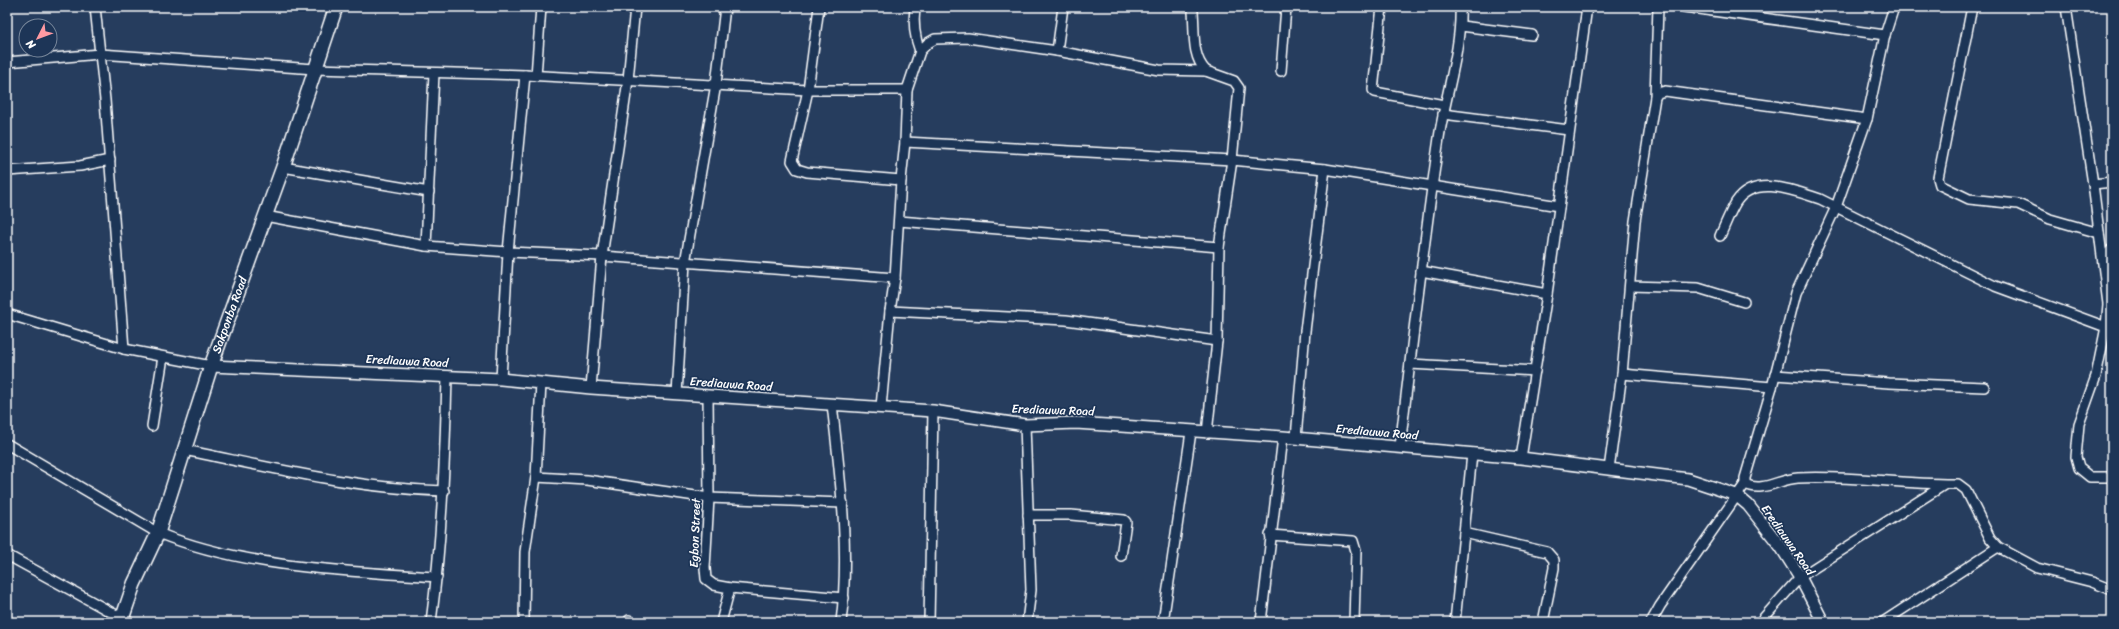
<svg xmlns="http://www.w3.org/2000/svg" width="2119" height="629" font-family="Sriracha,sans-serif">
<rect width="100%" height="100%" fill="#263d5e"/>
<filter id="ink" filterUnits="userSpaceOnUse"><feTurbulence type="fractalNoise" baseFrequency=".025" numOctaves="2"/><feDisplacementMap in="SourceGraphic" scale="8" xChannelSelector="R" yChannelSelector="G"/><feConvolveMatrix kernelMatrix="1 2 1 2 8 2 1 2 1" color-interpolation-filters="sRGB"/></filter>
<g filter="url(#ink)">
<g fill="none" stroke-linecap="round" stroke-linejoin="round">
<defs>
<g id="minor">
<polyline points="95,7 105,100 124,349 211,366"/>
<polyline points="819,7 808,90 792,161 797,169 807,172 901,180"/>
<path d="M915 7C913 23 914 36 920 51"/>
<polyline points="1382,7 1373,90 1375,92 1444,105"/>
<polyline points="1684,7 1885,35"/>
<polyline points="1972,7 1938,178 1940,185 1969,199 2018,204 2050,219 2099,233"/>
<polyline points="2066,7 2093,184 2108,304 2106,327 2096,376 2079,424 2076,457 2079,468 2090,477 2112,477"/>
<path d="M1193 12C1195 31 1191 56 1206 71"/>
<polyline points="1461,26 1532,35"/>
<polyline points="1057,51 1063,7"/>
<polyline points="7,62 100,54 315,69 525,75 808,90 907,90 905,142 901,180 895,278 890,311 881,407"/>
<polyline points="1281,71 1286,7"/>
<polyline points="536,76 541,7"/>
<polyline points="907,90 920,51 928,43 935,39 968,38 1057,51 1159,70 1206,71 1234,81 1239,88 1232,160 1219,247 1217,341 1207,433"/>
<polyline points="1655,97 1658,7"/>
<polyline points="1443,114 1569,130"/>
<polyline points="905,142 1232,160 1325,169 1559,206"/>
<polyline points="283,167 429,192"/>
<polyline points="7,171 80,166 110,160"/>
<polyline points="2093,184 2112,182"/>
<polyline points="265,216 426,246 508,252 602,256 895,278"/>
<polyline points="899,221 1219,247"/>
<path d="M1720 236C1725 225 1730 212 1736 202 1755 174 1795 191 1820 199L1995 286 2106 327"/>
<polyline points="426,246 434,73"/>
<polyline points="2103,259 2112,249"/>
<polyline points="1421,271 1547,294"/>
<polyline points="1630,286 1698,288 1744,302"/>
<polyline points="890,311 1066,320 1217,341"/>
<polyline points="7,314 124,349"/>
<polyline points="1410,364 1535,371"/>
<polyline points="1622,374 1772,387"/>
<polyline points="1775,375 1889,383 1984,387"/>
<polyline points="501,379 508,252 525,75"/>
<polyline points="591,388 602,256 628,80 635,7"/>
<polyline points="677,394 685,263 716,84 725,7"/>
<polyline points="708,396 709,498 705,568 706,579 714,585 730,588 844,598"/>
<path d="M832 404C840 476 850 549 841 622"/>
<polyline points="1025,425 1031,590 1027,622"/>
<polyline points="152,426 163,357"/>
<polyline points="1296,438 1305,331 1325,169"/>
<path d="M7 444 158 533C245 568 344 571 437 577"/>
<path d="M1400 447C1412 344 1424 241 1439 138 1445 97 1462 47 1460 7"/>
<path d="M184 450C269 467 356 489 444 491"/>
<polyline points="1521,458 1547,294 1587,7"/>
<polyline points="1609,469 1622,374 1635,221 1655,97 1658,93 1665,91 1867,119"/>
<polyline points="536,477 587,480 709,498 843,503"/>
<path d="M1745 484C1763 493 1779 479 1798 478 1851 475 1905 485 1958 484L1966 490 1990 538 1998 547 2037 568 2092 582 2112 590"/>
<polyline points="1028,515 1071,515 1124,520 1126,522 1121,556"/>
<polyline points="1464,533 1547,552 1554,560 1554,568 1543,622"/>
<polyline points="1270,535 1353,541 1356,551 1354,622"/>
<polyline points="7,555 129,622"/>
<path d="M431 622C442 540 445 458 447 376"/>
<polyline points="524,622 525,552 536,477 541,383"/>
<polyline points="629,622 629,620"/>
<polyline points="721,622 730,588"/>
<polyline points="929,622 933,411"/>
<polyline points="1163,622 1191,432"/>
<polyline points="1261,622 1283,437"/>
<polyline points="1455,622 1472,454"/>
<polyline points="1651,622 1660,606 1745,484 1745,478 1772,387 1796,293 1836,207 1867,119 1885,35 1894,7"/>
<polyline points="1760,622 1800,577 1944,485"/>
<polyline points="1883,622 1998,547"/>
</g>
<polyline id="tertiary" points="211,366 501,379 591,388 933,411 1025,425 1076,423 1283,437 1521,458 1688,479 1736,495 1748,505 1781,547 1800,577 1823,622"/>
<g id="secondary">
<path id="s1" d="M121 622 134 584 158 533 211 366 283 167 336 7"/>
</g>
</defs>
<use href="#minor" stroke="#fff" stroke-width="12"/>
<use href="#tertiary" stroke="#fff" stroke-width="14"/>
<use href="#secondary" stroke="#fff" stroke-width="16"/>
<use href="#minor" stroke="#1d3557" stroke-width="9"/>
<use href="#tertiary" stroke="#1d3557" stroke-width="11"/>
<use href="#secondary" stroke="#1d3557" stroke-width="13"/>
</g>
</g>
<g text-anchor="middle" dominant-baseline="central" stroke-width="3.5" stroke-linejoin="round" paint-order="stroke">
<g font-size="12" fill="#fff" stroke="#1d3557">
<text stroke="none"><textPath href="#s1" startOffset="326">Sakponba Road</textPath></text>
<text transform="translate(407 361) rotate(3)">Erediauwa Road</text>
<text transform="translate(731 384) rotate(4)">Erediauwa Road</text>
<text transform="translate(1053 410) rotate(2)">Erediauwa Road</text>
<text transform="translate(1377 432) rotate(5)">Erediauwa Road</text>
<text transform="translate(695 533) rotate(-88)">Egbon Street</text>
<text transform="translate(1788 540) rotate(55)">Erediauwa Road</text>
</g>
</g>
<rect width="2119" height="629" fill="none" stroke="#1d3557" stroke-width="24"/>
<rect x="12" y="12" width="2095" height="605" fill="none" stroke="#fff" stroke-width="1.5" filter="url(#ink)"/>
<g transform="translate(38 38) rotate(228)"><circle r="19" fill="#1d3557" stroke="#77869a"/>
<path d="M0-3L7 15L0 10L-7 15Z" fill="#ff9aa2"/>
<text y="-6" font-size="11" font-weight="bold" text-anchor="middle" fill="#ffffff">N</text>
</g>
</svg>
